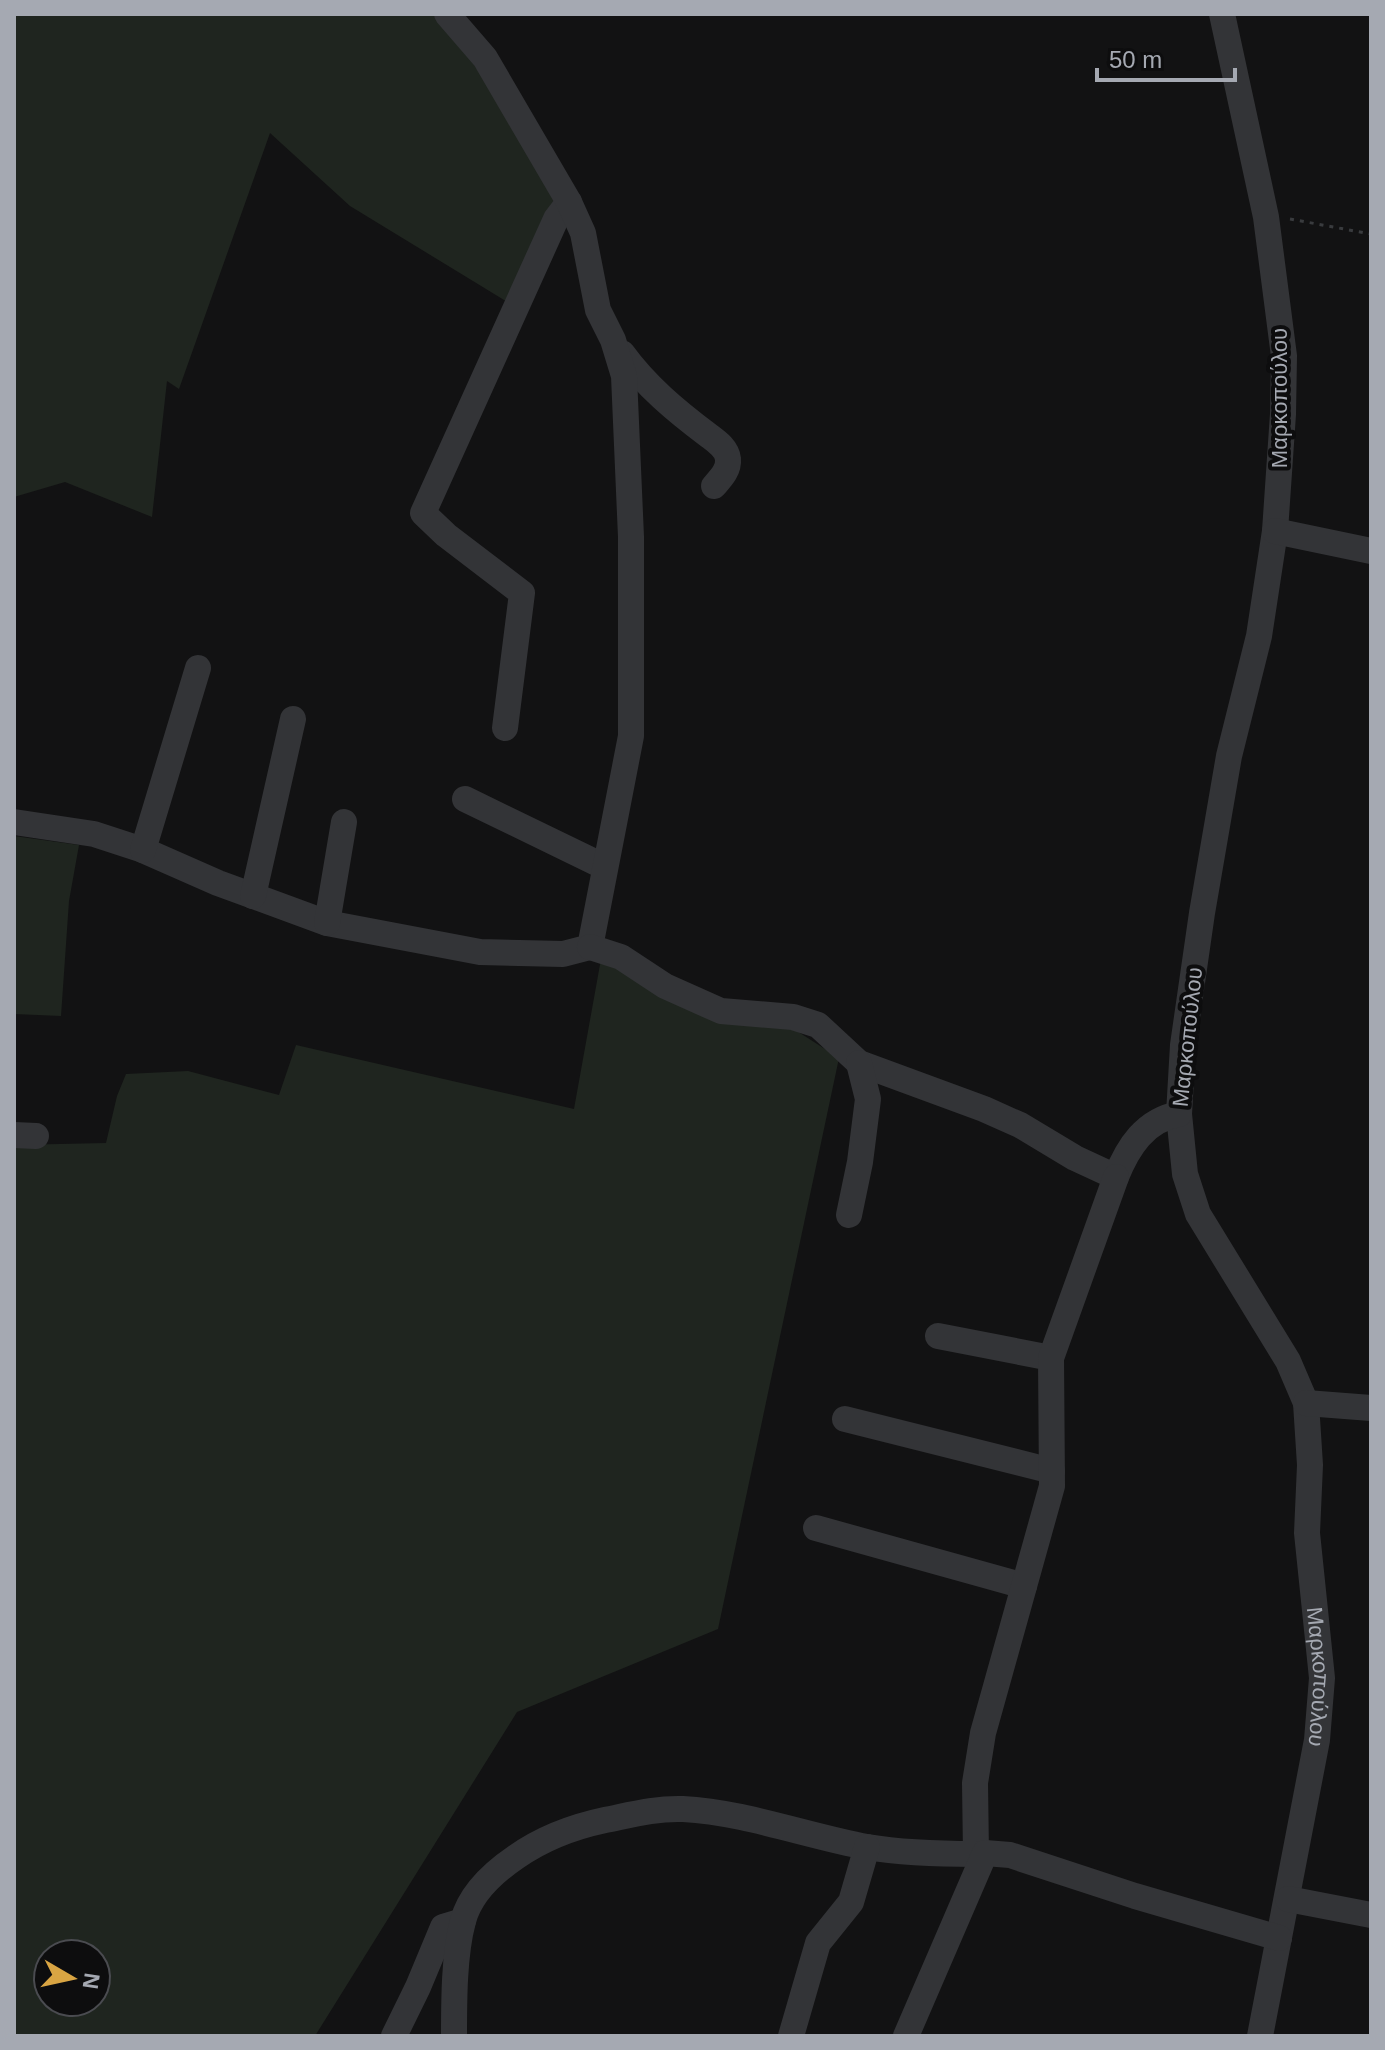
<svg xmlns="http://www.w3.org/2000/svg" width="1385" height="2050" viewBox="0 0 1385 2050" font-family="Arial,sans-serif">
	<rect width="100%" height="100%" fill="#121213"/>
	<path fill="#1f251f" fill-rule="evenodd" d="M14 14H435L448 24 559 196 509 303 350 206 270 133 179 389 167 381 152 517 65 482 14 497Z
		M14 836 79 845 69 901 61 1016 14 1014Z
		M601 959 789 1026 839 1058 718 1629 517 1712 315 2036H14V1145L106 1143 117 1096 126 1074 188 1071 279 1095 296 1045 574 1109ZM48 1954H96V2002H48Z"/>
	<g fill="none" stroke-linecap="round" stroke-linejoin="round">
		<path stroke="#393b3e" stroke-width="3" stroke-dasharray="4 6" stroke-linecap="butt" d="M1290 219 1371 234"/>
		<g stroke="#333437" stroke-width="26">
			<path id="s1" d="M1222 14 1266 217 1284 356 1283 414 1275 531 1259 636 1229 756 1202 913 1183 1045 1179 1114 1185 1174 1198 1214 1288 1361 1306 1403 1310 1465 1307 1533 1322 1678 1317 1740 1260 2036"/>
			<path d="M622 353C646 386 676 411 708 435 716 441 727 448 728 459 729 470 721 478 714 486"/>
			<path d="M1275 531 1371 551"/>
			<path d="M505 728 522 593 446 535 423 513 556 219 569 202"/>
			<path d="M465 799 605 867"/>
			<path d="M14 822 94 834 143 850 218 883 327 923 480 952 563 954 590 947 631 736V537L624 376 613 340 598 310 583 233 569 202 485 58 447 14"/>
			<path d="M143 850 198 668"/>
			<path d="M253 896 293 719"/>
			<path d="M327 923 344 822"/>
			<path d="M590 947 621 957 665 986 721 1011 793 1017 818 1025 859 1063 984 1109 1020 1125 1075 1158 1116 1177C1128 1147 1145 1120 1179 1114"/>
			<path d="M14 1135 36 1136"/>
			<path d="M849 1215 860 1162 868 1099 859 1063"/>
			<path d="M938 1336 1051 1358"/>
			<path d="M1306 1403 1371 1408"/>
			<path d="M845 1419 1052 1471"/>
			<path d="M816 1528 1024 1586"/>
			<path d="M985 1853 976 1854 975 1783 983 1733 1052 1486 1051 1358 1116 1177"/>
			<path d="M1288 1899 1371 1915"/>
			<path d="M394 2036 418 1987 443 1927 463 1921"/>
			<path d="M454 2036C454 2001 454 1954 463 1921 470 1894 494 1872 516 1857 543 1838 572 1827 605 1820 630 1815 656 1808 683 1809 743 1812 808 1836 867 1847 903 1853 940 1854 976 1854"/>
			<path d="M791 2036 818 1943 851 1902 867 1847"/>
			<path d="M906 2036 985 1853 1010 1855 1135 1896 1279 1938"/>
		</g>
	</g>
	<g text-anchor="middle" stroke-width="8" stroke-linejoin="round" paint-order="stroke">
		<g font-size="22" fill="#a5a9b2" stroke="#0d0d0e">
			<text transform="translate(1279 398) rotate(-90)" y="8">Μαρκοπούλου</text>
			<text transform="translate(1187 1037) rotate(-84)" y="8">Μαρκοπούλου</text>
			<text dy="8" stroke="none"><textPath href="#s1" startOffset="1710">Μαρκοπούλου</textPath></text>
		</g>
	</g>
	<rect width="1385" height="2050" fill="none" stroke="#a5a9b2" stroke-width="32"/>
	<g transform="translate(72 1978) rotate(99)"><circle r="38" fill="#0d0d0e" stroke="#4a4b50" stroke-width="2"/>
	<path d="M0-6L14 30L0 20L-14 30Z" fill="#d9a543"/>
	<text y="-12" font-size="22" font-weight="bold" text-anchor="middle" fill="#a5a9b2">N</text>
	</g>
	<path d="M1097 68v12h138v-12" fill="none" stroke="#a5a9b2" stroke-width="4"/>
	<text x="1109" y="68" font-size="24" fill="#a5a9b2" stroke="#0d0d0e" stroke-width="6" paint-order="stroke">50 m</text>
</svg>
